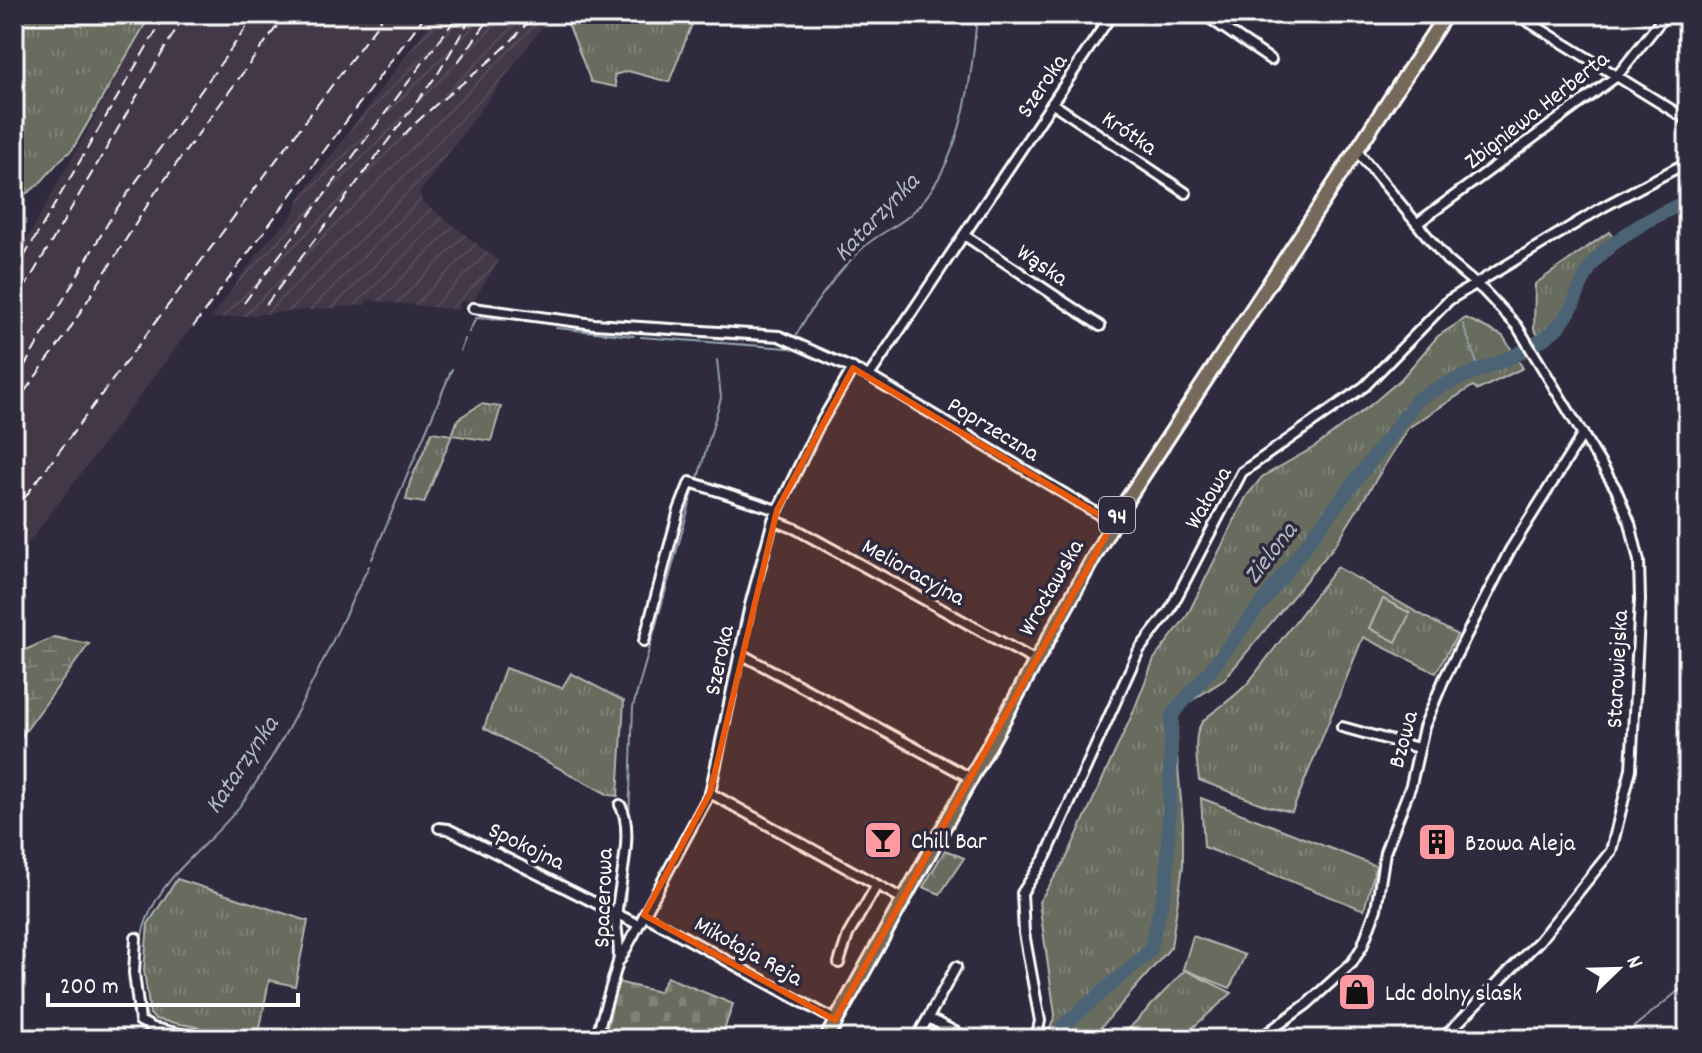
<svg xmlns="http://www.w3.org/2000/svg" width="1702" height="1053" viewBox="0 0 1702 1053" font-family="Dekko,sans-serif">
	<defs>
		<pattern id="industrial-furrows" width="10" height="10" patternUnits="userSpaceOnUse" patternTransform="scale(2)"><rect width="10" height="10" fill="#423747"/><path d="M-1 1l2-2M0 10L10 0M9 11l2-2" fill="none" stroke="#554b59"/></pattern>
		<pattern id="grass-tufts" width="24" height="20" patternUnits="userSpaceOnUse" patternTransform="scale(2)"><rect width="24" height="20" fill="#676c5f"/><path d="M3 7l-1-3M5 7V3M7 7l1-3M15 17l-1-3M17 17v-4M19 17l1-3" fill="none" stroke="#7e8277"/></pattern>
		<pattern id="forest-crowns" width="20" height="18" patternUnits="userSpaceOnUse" patternTransform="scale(2)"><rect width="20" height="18" fill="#676c5f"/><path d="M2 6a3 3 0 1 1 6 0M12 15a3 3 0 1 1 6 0" fill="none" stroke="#7e8277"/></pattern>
		<pattern id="wetland-marsh" width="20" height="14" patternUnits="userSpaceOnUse" patternTransform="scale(2)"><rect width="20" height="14" fill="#676c5f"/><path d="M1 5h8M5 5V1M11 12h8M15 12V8" fill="none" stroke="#7e8277"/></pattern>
		<pattern id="cemetery-stones" width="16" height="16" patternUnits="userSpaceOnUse" patternTransform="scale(2)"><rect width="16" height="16" fill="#676c5f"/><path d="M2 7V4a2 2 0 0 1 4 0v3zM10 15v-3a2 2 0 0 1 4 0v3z" fill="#7e8277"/></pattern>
	</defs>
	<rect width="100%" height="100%" fill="#2f2a3d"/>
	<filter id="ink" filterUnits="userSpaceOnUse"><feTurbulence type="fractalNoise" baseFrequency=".0125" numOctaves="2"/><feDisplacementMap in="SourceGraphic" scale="16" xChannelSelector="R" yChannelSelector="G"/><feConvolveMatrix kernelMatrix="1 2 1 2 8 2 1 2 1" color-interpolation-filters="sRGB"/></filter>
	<g filter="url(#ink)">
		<path fill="#423747" d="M152 14H429L14 562V262Z"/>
		<path fill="url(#industrial-furrows)" d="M437 14H552L419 193 423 202 499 261 473 301H460L459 310 367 300 366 305 210 319 267 241 290 219 301 196Z"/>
		<path fill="url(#grass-tufts)" stroke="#b3b6af" stroke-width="2" d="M14 14H151L72 150C48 167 44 189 14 199Z
			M574 14H696L669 82 628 71 614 75 616 87 591 82 568 23Z
			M1609 232 1614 239C1604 247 1594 254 1587 265 1571 292 1570 323 1538 335L1534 329 1535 284Z
			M1466 318 1503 336 1523 368 1478 390 1473 386 1408 428 1336 544 1224 680 1185 705 1177 719 1175 733 1183 823V866L1171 947 1091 1039H1046L1055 1015 1039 902 1066 859 1132 715 1154 659 1187 616 1246 497 1262 477 1316 446 1373 403 1401 379 1438 336Z
			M481 404 501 407 491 441 452 435 424 503 406 500 410 482 432 432 452 435 458 419Z
			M1337 567 1457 635 1436 673 1363 637 1292 812 1267 806 1199 780C1189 707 1204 728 1248 683Z
			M505 668 562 688 571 673 624 701 618 796 609 795 484 728Z
			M1201 798 1376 866 1364 910 1204 847Z
			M177 879 308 921 295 986 269 980 258 1039 155 1019 150 1014 144 970 148 924Z
			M1185 970 1232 993 1180 1039H1119Z"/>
		<path fill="url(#forest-crowns)" stroke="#b3b6af" stroke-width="2" d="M945 850 964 858 940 894 923 887Z"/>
		<path fill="url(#wetland-marsh)" stroke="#b3b6af" stroke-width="2" d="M54 637 89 644 14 747V655Z"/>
		<path fill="url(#cemetery-stones)" stroke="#b3b6af" stroke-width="2" d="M667 977 733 1004 721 1039H634L607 1029 617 982 659 992Z"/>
		<path fill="#676c5f" stroke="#b3b6af" stroke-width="2" d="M1383 599 1410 613 1396 642 1369 628Z
			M1193 936 1245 955 1230 988 1183 969Z"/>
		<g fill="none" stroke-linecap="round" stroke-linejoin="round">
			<path stroke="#93a2ac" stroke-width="2" d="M1463 324 1480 372
				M556 328 634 336
				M469 332 476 318 506 320
				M641 337 788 348
				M795 338C807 312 843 265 865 246 879 233 897 227 911 214 962 166 972 80 977 14
				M460 351 465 339
				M698 478 721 398 717 360
				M372 559 452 369
				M629 820 633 707 694 489
				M625 906 627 871
				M148 1020C139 988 134 951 147 919 166 870 213 843 243 802 294 729 329 646 369 566
				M150 1034 152 1039
				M1619 1039 1688 983"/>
			<path stroke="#4b6475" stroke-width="14" d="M1055 1039 1062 1027 1150 951 1167 880 1172 715 1209 672 1418 399C1461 372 1510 365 1550 334 1579 311 1575 286 1595 261 1616 236 1658 214 1688 201"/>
			<defs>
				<path id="street" d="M1203 14 1271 60
					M1516 14 1688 120
					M1052 103 1186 193
					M1356 150 1447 260 1484 291 1517 326 1616 489 1630 523 1639 561 1640 600 1631 769 1611 851 1539 941 1442 1039
					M1419 222 1617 76 1666 14
					M964 235 1100 326
					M473 308 594 324 779 336 869 376 1113 523
					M869 376 1112 14
					M773 520 796 529 1034 660
					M644 641 679 510 690 482 777 510
					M739 653 969 777
					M1342 727 1418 748
					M710 793 901 898
					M439 828 448 829 639 925
					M644 915 835 1020
					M136 938 134 973 140 1021 153 1028 206 1039
					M620 960 710 793 750 605 773 520 817 429 853 368
					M839 963 848 935 877 885
					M956 967 928 1018 969 1039
					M596 1039C603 1013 611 988 618 962 621 951 616 932 616 920 617 891 636 829 620 805
					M916 1039 928 1018
					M1036 1039 1040 1021 1024 933 1022 893 1046 856 1139 650 1170 610 1242 472 1365 386 1449 300 1603 207 1688 162
					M1259 1039 1307 1004 1352 963 1362 947 1376 909 1385 852 1411 785 1424 727 1444 679 1510 550 1583 434"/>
				<path id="primary" d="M826 1039 1119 512 1446 14"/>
			</defs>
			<use href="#street" stroke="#fff" stroke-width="14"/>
			<use href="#primary" stroke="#fff" stroke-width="18"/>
			<use href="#street" stroke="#2f2a3d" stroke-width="8"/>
			<use href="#primary" stroke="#76695c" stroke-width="12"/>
			<path stroke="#fff" stroke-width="2" stroke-dasharray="12 6" stroke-linecap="butt" d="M458 62 493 14
				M403 136C444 91 498 64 534 14
				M14 274 166 14
				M244 303 459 14
				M266 305 439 72 473 14
				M14 306 185 14
				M193 327 426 14
				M14 384 115 211 256 14
				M14 406 66 335 155 193 286 14
				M14 512 385 14"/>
		</g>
	</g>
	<path fill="#e8590c" fill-opacity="0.2" stroke="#e8590c" stroke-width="6" stroke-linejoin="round" d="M853 368 1113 523 835 1020 644 915 710 793 777 510Z"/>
	<defs>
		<symbol id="bar-square" viewBox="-11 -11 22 22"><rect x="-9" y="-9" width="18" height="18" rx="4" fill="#ff9aa2" stroke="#2f2a3d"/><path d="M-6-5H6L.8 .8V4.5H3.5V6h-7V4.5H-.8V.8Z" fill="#111"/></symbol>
		<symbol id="building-square" viewBox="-11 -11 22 22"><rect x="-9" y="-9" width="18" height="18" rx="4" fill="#ff9aa2" stroke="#2f2a3d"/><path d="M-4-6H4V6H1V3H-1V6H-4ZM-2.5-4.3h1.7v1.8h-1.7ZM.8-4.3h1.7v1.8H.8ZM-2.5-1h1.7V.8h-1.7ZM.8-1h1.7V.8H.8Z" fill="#111"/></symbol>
		<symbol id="shop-square" viewBox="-11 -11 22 22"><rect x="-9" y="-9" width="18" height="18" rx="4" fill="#ff9aa2" stroke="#2f2a3d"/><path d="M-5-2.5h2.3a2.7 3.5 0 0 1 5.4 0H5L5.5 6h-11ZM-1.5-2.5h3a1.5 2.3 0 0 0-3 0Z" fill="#111"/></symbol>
	</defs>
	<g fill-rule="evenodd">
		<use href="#bar-square" x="861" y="818" width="44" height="44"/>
		<use href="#building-square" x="1415" y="820" width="44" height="44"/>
		<use href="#shop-square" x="1335" y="970" width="44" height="44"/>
	</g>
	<g text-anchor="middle" stroke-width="7" stroke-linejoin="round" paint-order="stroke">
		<rect fill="#2f2a3d" stroke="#c1bfc5" stroke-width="2" x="1099" y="497" width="36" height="36" rx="6"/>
		<g font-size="22" font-weight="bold" fill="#fff">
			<text x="1117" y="523">94</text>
		</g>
		<g font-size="24" fill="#fff" stroke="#2f2a3d">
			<text transform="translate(1041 85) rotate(-56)" y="8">Szeroka</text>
			<text transform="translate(1536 109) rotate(-38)" y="8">Zbigniewa Herberta</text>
			<text transform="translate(1130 132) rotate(34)" y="8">Krótka</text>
			<text transform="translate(1043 264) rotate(34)" y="8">Wąska</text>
			<text transform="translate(994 428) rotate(31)" y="8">Poprzeczna</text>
			<text transform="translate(1207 497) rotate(-59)" y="8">Wałowa</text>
			<text transform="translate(914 571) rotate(29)" y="8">Melioracyjna</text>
			<text transform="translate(1050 587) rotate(-60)" y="8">Wrocławska</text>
			<text transform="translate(718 660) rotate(-78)" y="8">Szeroka</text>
			<text transform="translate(1616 669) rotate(-87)" y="8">Starowiejska</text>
			<text transform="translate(1402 739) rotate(-75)" y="8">Bzowa</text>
			<text transform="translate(527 845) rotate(26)" y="8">Spokojna</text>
			<text transform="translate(602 898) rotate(-88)" y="8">Spacerowa</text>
			<text transform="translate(749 950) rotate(29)" y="8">Mikołaja Reja</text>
		</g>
		<g font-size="24" fill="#fff" stroke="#2f2a3d" text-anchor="start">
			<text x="911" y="848">Chill Bar</text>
			<text x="1465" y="850">Bzowa Aleja</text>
			<text x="1385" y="1000">Ldc dolny slask</text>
		</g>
		<g font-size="26" font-style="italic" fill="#aeb9c1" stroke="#2f2a3d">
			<text transform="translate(875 216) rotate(-46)" y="9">Katarzynka</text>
			<text transform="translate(1269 552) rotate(-52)" y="9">Zielona</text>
			<text transform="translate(240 764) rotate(-56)" y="9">Katarzynka</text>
		</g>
	</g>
	<rect width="1702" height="1053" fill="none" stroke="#2f2a3d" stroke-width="48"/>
	<rect x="24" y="24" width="1654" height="1005" fill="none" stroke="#fff" stroke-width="3" filter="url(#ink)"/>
	<g transform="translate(1618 969) rotate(67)" stroke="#2f2a3d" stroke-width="6" paint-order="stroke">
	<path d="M0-6L14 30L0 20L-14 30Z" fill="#ffffff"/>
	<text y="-12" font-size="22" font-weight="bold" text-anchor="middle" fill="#ffffff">N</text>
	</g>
	<path d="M48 993v12h250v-12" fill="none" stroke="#ffffff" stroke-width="4"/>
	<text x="60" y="993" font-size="24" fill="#ffffff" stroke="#2f2a3d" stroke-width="6" paint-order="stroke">200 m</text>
</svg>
